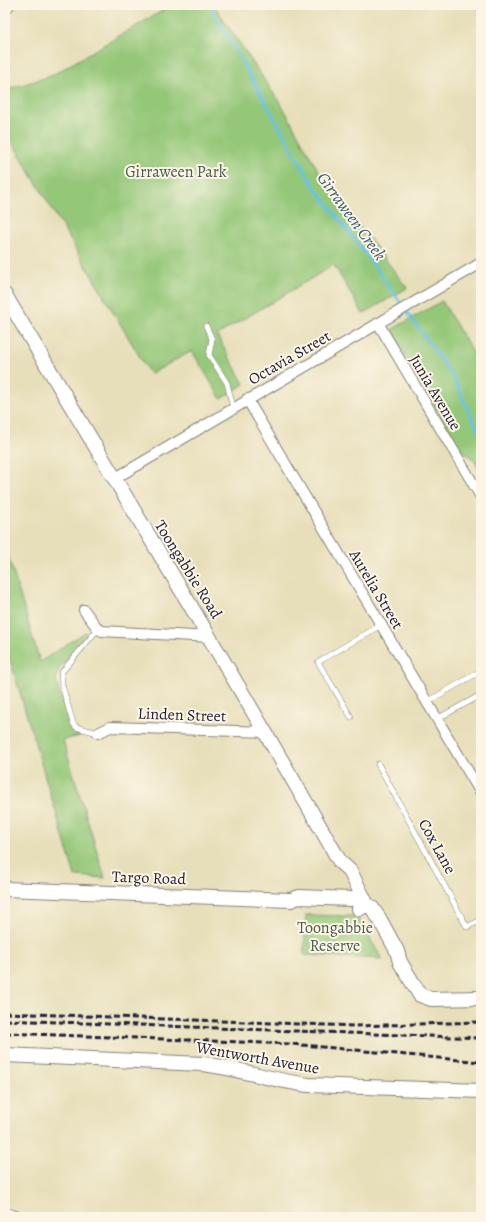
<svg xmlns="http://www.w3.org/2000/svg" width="486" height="1222" viewBox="0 0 486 1222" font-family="Alegreya,serif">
	<rect width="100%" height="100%" fill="#fcf5e5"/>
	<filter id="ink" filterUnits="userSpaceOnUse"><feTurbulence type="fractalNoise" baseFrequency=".025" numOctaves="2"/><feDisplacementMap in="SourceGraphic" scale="8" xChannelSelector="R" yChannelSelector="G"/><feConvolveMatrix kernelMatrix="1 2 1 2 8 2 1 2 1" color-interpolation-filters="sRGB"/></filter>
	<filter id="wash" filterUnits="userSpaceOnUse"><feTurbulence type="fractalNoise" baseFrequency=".012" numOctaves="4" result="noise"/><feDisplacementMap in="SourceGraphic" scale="16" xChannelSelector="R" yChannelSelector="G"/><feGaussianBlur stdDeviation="0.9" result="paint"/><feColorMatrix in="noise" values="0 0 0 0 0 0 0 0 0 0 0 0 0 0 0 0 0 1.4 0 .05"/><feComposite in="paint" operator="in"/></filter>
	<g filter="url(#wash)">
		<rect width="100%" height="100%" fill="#e7dfba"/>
		<path fill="#94c778" stroke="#5b745a" d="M172 5H214L284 109 329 190 370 239 407 288 363 314 334 265 217 335 244 384 221 399 192 351 150 374 6 132 5 133V90L51 76Z
			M442 301 481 366V472L473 459 459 448 391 330Z
			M5 545 40 662 85 632 88 635 59 669 57 675 56 680 69 724 73 730 81 733 80 736 63 740 105 878 75 876 5 643Z
			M306 915 352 916 359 920 382 959 304 955Z"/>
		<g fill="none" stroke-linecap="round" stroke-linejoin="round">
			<path stroke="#67c2e5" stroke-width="3" d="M209 5 313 185 376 268 453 377 481 437"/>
		</g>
	</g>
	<g filter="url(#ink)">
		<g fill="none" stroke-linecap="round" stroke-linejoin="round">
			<defs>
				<path id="lane" d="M5 119V120
					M206 326 212 339 209 355 227 383 233 408
					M427 702 479 672 481 674
					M351 717 318 662 381 625
					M437 719 481 695
					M98 733 76 727 73 723 62 685 61 673 98 629
					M378 764 467 927 481 920"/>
				<path id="street" d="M480 5 481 6
					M378 323 481 497
					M247 399 481 793
					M114 479 481 263
					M84 610 98 629 102 631 211 637
					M98 733 110 727 267 732
					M5 1213 19 1217"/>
				<path id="secondary" d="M5 6 7 5
					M5 295C117 484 232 671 340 862L350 871 365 901 364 906 359 909
					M5 889 291 900 299 897 351 899
					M365 903 372 908 379 918 397 951 400 962 420 995 431 999 481 998
					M5 1055 202 1064C239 1068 273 1081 309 1085L481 1091"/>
			</defs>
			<use href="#lane" stroke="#84807a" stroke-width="6"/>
			<use href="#street" stroke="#84807a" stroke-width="12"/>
			<use href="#secondary" stroke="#84807a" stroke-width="16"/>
			<use href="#lane" stroke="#fff" stroke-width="5"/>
			<use href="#street" stroke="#fff" stroke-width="10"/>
			<use href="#secondary" stroke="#fff" stroke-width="14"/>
			<path stroke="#22223b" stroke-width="3" stroke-dasharray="6 3" stroke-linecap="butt" d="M5 1013 355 1026 481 1022
				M5 1020 481 1038
				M5 1033 292 1044 481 1062"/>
		</g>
	</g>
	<g text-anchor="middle" stroke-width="4" stroke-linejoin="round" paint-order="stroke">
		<g font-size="16" fill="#4a5c50" stroke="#fcf5e5">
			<text x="176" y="177">Girraween Park</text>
			<text x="335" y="933">Toongabbie<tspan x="335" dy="18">Reserve</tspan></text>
		</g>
		<g font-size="16" fill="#22223b" stroke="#fcf5e5">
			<text transform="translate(289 357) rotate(-30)" y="6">Octavia Street</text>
			<text transform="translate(436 392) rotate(59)" y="6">Junia Avenue</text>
			<text transform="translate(189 569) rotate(58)" y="6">Toongabbie Road</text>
			<text transform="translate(377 589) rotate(59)" y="6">Aurelia Street</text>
			<text transform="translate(182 714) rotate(2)" y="6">Linden Street</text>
			<text transform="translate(438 846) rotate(61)" y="6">Cox Lane</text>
			<text transform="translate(149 877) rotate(2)" y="6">Targo Road</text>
			<text transform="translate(258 1057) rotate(10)" y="6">Wentworth Avenue</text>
		</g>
		<g font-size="17" font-style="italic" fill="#3a5a76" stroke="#fcf5e5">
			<text transform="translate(352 216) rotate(54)" y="6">Girraween Creek</text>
		</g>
	</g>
	<rect width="486" height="1222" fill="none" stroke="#fcf5e5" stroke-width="20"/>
</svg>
